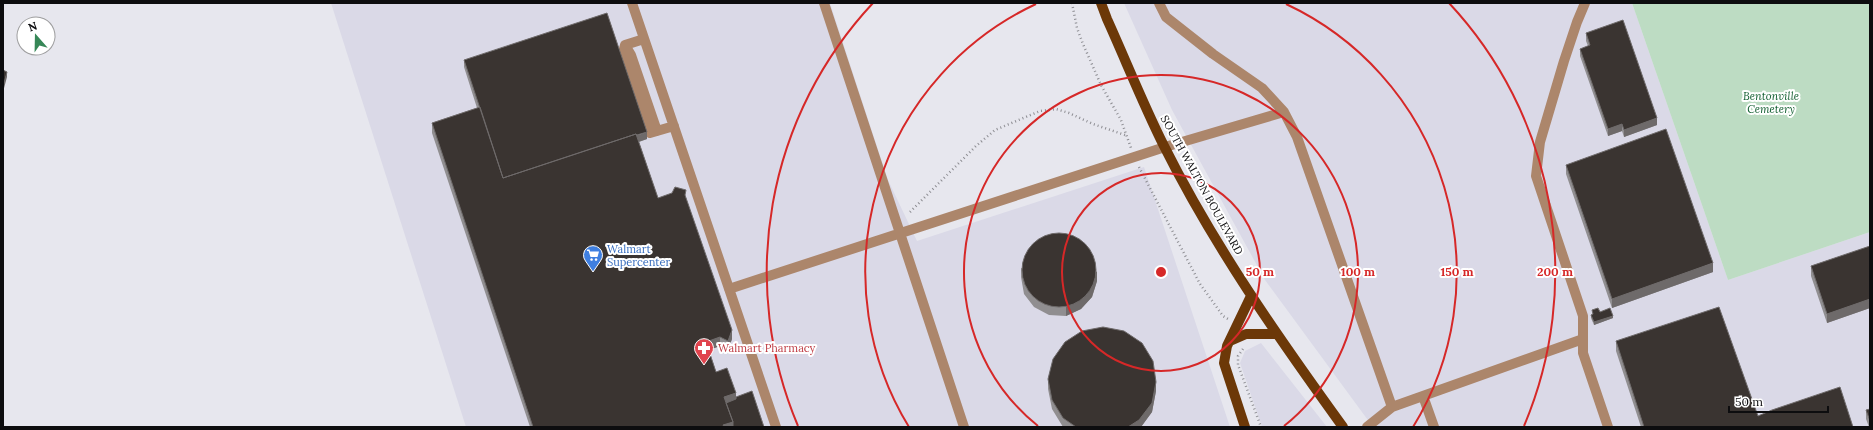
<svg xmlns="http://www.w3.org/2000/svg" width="1873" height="430" viewBox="0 0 1873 430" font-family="Lora,serif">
	<rect width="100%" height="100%" fill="#e7e7ee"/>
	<path fill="#dad9e7" d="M331 3H830L888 180 917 241 1144 167 1230 427H466Z
		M1124 3H1632L1728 280 1870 232V427H1373L1265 280 1172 110Z
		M1261 343 1327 427H1262L1240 363 1245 351Z"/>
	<path fill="#bddcc3" d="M1632 3H1870V232L1728 280Z"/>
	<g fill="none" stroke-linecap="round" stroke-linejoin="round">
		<path stroke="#8e8e93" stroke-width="2.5" stroke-dasharray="1 3" stroke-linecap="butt" d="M1072 3 1077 28 1083 44 1101 85 1121 120 1131 148
			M1139 167 1200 284 1223 316 1228 319
			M910 212 976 146 995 130 1040 111 1056 109 1069 113 1093 124 1125 135
			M1243 349 1238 356V365L1261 427"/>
		<path stroke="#ac866b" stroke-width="10" d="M632 3 776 427
			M824 3 964 427
			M1159 3 1166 17 1213 54 1262 88 1284 112 1297 137 1392 407
			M1585 3 1577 22 1564 61 1540 142 1536 176 1583 316V353L1608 427
			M644 39 625 45 623 53 650 133 674 126
			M625 45 631 55 657 131
			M729 289 1165 147 1284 112
			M1423 396 1434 427
			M1367 427 1392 407 1583 339"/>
		<path stroke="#6c3808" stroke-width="10" d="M1101 3 1107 19C1126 61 1143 104 1164 146 1214 246 1278 337 1343 427
			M1230 341 1246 334H1276
			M1245 427 1224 363 1227 346 1251 296"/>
	</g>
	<path fill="#908e90" d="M1586 33 1657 125 1624 137 1622 131 1608 136 1580 56V49L1588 46 1586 41Z
		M464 60 647 139 639 142 658 198H686L732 339 728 350 720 346 709 350 716 372 736 397 764 427H530L432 133V123L477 108 464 67Z
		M1566 165 1713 272 1612 308 1566 174Z
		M1870 246V308L1827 323 1811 276V266Z
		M1021 268 1097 281 1092 297 1081 309 1066 316 1049 315 1034 307 1024 294 1021 277Z
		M1592 310 1600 312 1613 318 1594 325 1591 318V315L1593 314Z
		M1616 341 1758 416 1853 427H1641L1616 351Z
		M1048 379 1156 391 1152 412 1141 427H1063L1052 409 1048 389Z
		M1870 409V427H1869L1866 419V410Z"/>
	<path fill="#6e6a6a" d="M7 72V77L3 92V87Z
		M1657 118V125L1624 137V130Z
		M1622 124V131L1608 136V129Z
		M647 132V139L503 187V180Z
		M1713 263V272L1612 308V299Z
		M1097 271V281L1092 297 1081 309 1066 316V307Z
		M1870 299V308L1827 323V314Z
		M1613 316V318L1594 325V322Z
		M732 330V339L728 350V341Z
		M720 337V346L706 351V342Z
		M1156 382V391L1152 412 1141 427H1128Z
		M736 393V402L724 403V397Z
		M733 422V427H723V425Z"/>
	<path fill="#3a3431" stroke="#6e6a6a" d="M607 13 647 132 637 135 636 134 503 178 464 60Z
		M1623 20 1657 118 1624 130 1622 124 1608 129 1580 49 1590 45 1586 33Z
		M3 70 7 72 3 87Z
		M480 107 503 178 636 134 658 198 672 193 675 187 686 190 685 195 732 330 728 341 720 337 706 342 716 372 727 368 736 393 724 397 733 422 723 425 724 427H533L432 123Z
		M1666 129 1713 263 1612 299 1566 165Z
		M1022 270a37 37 0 1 1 74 0a37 37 0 1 1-74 0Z
		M1870 246V299L1827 314 1811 266Z
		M1719 307 1758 416 1772 410 1840 387 1853 427H1644L1616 341Z
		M1598 308 1600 312 1610 308 1613 316 1594 322 1591 315 1593 314 1592 310Z
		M1103 327 1124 331 1142 343 1153 361 1156 382 1152 403 1139 420 1128 427H1076L1063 418 1052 400 1048 379 1053 359 1065 342 1082 331Z
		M752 391 764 427H733V422L726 403 736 399V397Z
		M1870 409V421L1866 410Z"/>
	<g fill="none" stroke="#d62828" stroke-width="2">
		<circle cx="1161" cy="272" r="99"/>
		<path d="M1038 426A197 197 0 1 1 1284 426"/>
		<path d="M909 427A296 296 0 0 1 1036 4M1286 4A296 296 0 0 1 1413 427"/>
		<path d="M798 426A394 394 0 0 1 873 3M1449 3A394 394 0 0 1 1524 426"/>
	</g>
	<defs>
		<symbol id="supermarket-pin" viewBox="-11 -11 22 30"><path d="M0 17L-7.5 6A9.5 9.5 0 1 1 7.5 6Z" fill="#3f7fe0" stroke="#fff"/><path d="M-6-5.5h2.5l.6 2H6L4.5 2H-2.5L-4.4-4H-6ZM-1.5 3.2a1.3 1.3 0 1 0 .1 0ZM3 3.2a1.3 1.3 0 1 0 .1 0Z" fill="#fff"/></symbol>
		<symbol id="pharmacy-pin" viewBox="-11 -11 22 30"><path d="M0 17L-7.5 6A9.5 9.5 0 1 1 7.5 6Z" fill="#e0444e" stroke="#fff"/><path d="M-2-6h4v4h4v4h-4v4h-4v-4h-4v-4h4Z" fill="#fff"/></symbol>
	</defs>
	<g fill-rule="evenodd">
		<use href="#supermarket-pin" x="582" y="244" width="22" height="30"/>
		<use href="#pharmacy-pin" x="693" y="337" width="22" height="30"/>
	</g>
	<g text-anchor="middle" stroke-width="4" stroke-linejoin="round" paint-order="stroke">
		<g font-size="11" font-style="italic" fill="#0f5d2e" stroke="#fff">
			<text x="1771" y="100">Bentonville<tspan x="1771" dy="13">Cemetery</tspan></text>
		</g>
		<g font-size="11" fill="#0d0d0f" stroke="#fff">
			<text transform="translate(1202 185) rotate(61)" y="4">SOUTH WALTON BOULEVARD</text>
		</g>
		<g font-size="11" fill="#366cbe" stroke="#fff" text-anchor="start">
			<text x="607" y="253">Walmart<tspan x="607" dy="13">Supercenter</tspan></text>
		</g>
		<g font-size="11" fill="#be3a42" stroke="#fff" text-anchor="start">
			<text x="718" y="352">Walmart Pharmacy</text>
		</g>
	</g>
	<circle cx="1161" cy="272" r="6" fill="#d62828" stroke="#fff" stroke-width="2"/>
	<g font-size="12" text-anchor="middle" font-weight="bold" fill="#d62828" stroke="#fff" stroke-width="4" stroke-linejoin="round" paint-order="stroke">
		<text x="1260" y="276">50 m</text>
		<text x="1358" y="276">100 m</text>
		<text x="1457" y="276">150 m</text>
		<text x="1555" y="276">200 m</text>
	</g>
	<rect width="1873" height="430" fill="none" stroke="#0d0d0f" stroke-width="8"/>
	<g transform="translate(36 36) rotate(340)"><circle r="19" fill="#ffffff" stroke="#9e9e9f"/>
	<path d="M0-3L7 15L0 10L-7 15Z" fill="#368757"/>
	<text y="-6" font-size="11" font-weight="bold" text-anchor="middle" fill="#0d0d0f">N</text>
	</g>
	<path d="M1729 406v6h99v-6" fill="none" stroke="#0d0d0f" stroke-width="2"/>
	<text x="1735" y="406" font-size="12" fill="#0d0d0f" stroke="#ffffff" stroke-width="3" paint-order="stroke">50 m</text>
</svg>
